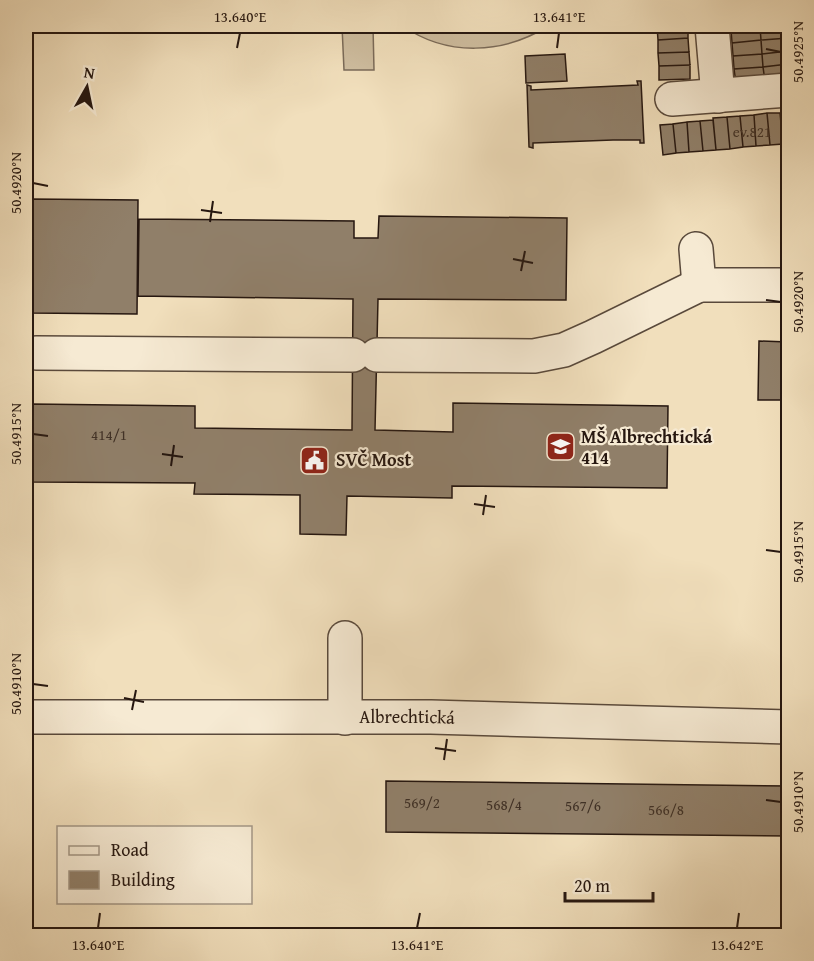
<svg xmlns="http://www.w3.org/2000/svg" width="814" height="961" viewBox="0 0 814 961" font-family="'Gentium Book Plus',serif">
	<rect width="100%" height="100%" fill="#f1dfbc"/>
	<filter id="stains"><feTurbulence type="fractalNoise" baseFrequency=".00333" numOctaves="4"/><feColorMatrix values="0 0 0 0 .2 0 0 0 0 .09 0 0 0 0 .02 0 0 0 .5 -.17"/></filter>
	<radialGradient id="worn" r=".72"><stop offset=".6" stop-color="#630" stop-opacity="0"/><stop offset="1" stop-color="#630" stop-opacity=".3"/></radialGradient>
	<path fill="#cebd9f" stroke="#7a6a58" stroke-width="1.5" d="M342 26H373L374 70H344Z
		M403 26H548C504 54 447 57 403 26Z"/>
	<path fill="#907f69" stroke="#261710" stroke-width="1.5" d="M657 26H688V38L658 40Z
		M730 26H760V27L731 30Z
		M788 26V38L761 40 760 27Z
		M760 27 761 40 732 43 731 30Z
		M688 38 689 52 658 53V40Z
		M788 38V51L762 54 761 40Z
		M761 40 762 54 733 56 732 43Z
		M788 51V64L763 67 762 54Z
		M689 52 690 65 659 66 658 53Z
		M565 54 567 81 526 83 525 56Z
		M762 54 763 67 734 69 733 56Z
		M788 64V78L765 81 763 67Z
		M690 65V79L659 80V66Z
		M763 67 765 81 736 83 734 69Z
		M637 81H641L644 143H640V140H613L533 143V148L529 147 527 85 531 86V90L638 85Z
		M788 112V143L783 144 780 113Z
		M767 113 770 145 756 146 754 115Z
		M767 113H780L783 144 770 145Z
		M754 115 756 146 743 147 740 116Z
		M740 116 743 147 730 149 727 117Z
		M727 117 730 149 716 150 713 118Z
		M713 120 716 150 703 151 700 121Z
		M700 121 703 151 689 152 687 122Z
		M687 122 689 152 676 153 673 124Z
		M673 124 676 153 663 155 660 125Z
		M31 199 138 200 137 314 30 313Z
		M379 216 567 218 566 300 378 299 375 430 453 432V403L668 406 667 488 452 486V498L347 496 346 535 300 534V495L194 494 195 483 33 482V404L195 406V428L352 430 353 299 138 296 139 219 354 221V238H378Z
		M759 341 788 342V400H758Z
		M386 781 788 786V836L386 832Z
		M180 932H245V936H176Z"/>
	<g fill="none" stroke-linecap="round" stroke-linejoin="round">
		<defs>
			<g id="minor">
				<path d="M712 26 718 96"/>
				<path d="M672 99 788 90"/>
				<path d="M696 249 699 285H788"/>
				<path d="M36 353 353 355"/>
				<path d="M377 355 534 356 564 350 593 337 699 285"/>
				<path d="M345 638V718"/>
				<path id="s1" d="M26 717H431L788 727"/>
			</g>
		</defs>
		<use href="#minor" stroke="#59493b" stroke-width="36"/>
		<use href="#minor" stroke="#f6ead3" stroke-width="33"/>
	</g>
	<path fill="none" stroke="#261710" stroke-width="2" d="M237 48 240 33M557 48 559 33M766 49 781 52M33 183 48 186M201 210 222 213M210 222 213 201M513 259 533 263M521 271 525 251M766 300 781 302M33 434 48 436M162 454 183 457M171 466 174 445M474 504 495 507M483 515 486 495M766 550 781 552M33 684 48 686M124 698 144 702M132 710 136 690M435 748 456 751M444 760 447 739M766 800 781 802M98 928 100 913M417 928 420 913M737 928 739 913"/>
	<defs>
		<symbol id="school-square" viewBox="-11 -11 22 22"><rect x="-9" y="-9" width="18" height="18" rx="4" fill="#8f2418" stroke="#f6ead3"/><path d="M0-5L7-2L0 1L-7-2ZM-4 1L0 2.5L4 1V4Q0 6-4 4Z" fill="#fff"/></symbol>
		<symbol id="civic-square" viewBox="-11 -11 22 22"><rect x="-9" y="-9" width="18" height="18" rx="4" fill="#8f2418" stroke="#f6ead3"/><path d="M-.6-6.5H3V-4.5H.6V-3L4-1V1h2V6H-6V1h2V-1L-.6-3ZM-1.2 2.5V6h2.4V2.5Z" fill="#fff"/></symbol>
	</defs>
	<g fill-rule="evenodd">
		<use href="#school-square" x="544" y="430" width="33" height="33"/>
		<use href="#civic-square" x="298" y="444" width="33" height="33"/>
	</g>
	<g text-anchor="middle" stroke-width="4.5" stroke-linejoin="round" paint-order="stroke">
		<g font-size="15" fill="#403126">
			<text x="752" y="137">ev.821</text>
			<text x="109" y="440">414/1</text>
			<text x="422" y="808">569/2</text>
			<text x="504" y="810">568/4</text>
			<text x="583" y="811">567/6</text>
			<text x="666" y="815">566/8</text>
		</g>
		<g font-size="18" font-weight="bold" fill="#261710" stroke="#f6ead3" text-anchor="start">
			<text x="581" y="443">MŠ Albrechtická<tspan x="581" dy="21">414</tspan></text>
			<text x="336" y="466">SVČ Most</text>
		</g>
		<g font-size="18" fill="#261710" stroke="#f6ead3">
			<text dy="6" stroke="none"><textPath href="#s1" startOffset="381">Albrechtická</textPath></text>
		</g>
	</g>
	<rect width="814" height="961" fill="none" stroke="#f1dfbc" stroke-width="66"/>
	<rect x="57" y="826" width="195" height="78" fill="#f6ead3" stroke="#a39685" stroke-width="1.5"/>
	<rect x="69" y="846" width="30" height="9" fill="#f6ead3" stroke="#a39685" stroke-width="1.5"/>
	<text x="111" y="856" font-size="18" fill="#261710">Road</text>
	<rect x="69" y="871" width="30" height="18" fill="#907f69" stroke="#a39685" stroke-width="1.5"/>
	<text x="111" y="886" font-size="18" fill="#261710">Building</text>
	<g transform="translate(87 87) rotate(9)" stroke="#f6ead3" stroke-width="4.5" paint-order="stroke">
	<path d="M0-4.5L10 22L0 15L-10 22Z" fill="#261710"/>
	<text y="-9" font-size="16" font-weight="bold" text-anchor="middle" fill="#261710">N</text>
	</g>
	<path d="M565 892v9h88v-9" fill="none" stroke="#261710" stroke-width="3"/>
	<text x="574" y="892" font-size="18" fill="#261710" stroke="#f6ead3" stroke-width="4.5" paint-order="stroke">20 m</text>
	<rect x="33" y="33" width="748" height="895" fill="none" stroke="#261710" stroke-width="2"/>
	<g font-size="15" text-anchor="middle" fill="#261710">
		<text x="240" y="22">13.640°E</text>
		<text x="559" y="22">13.641°E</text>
		<text transform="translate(798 52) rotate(-90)" y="5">50.4925°N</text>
		<text transform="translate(16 183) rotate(-90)" y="5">50.4920°N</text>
		<text transform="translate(798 302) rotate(-90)" y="5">50.4920°N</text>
		<text transform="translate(16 434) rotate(-90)" y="5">50.4915°N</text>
		<text transform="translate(798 552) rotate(-90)" y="5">50.4915°N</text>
		<text transform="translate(16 684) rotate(-90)" y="5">50.4910°N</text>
		<text transform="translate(798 802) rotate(-90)" y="5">50.4910°N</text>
		<text x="98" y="950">13.640°E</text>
		<text x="417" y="950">13.641°E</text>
		<text x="737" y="950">13.642°E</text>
	</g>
	<rect width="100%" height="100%" filter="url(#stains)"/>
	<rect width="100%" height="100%" fill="url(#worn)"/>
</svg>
